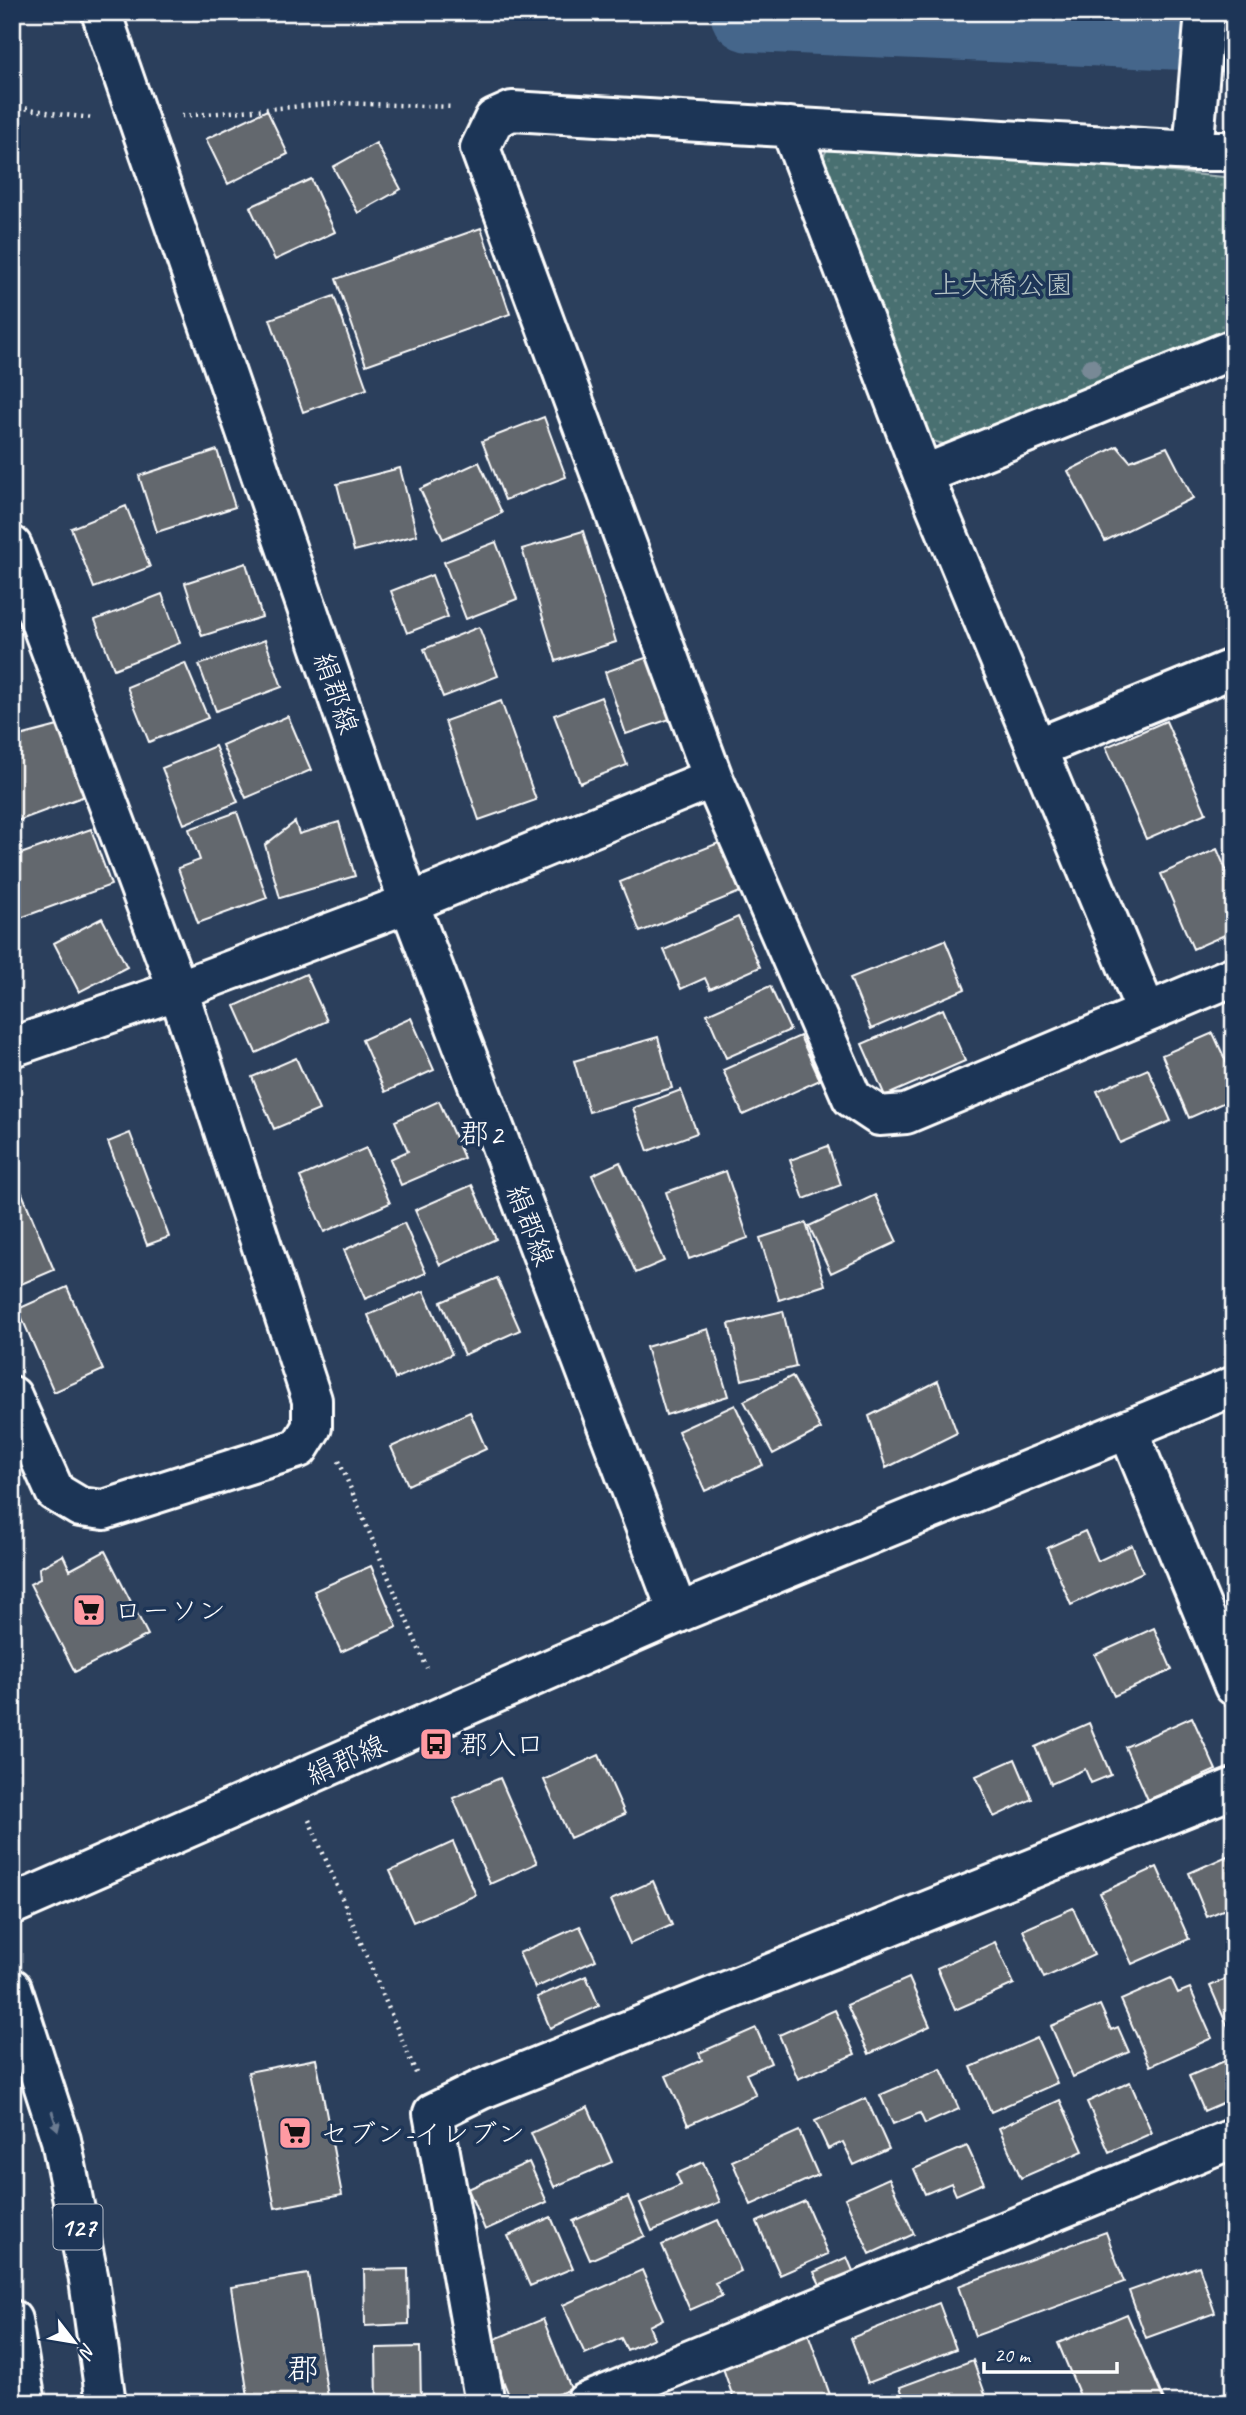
<svg xmlns="http://www.w3.org/2000/svg" width="1246" height="2415" viewBox="0 0 1246 2415" font-family="Caveat,'Klee One',sans-serif">
	<defs>
		<pattern id="green-dots" width="8" height="8" patternUnits="userSpaceOnUse" patternTransform="scale(1.75)"><rect width="8" height="8" fill="#4a6f71"/><path d="M2 2h.1M6 6h.1" fill="none" stroke="#658586" stroke-width="1.8" stroke-linecap="round"/></pattern>
	</defs>
	<rect width="100%" height="100%" fill="#2b3f5c"/>
	<filter id="ink" filterUnits="userSpaceOnUse"><feTurbulence type="fractalNoise" baseFrequency=".0143" numOctaves="2"/><feDisplacementMap in="SourceGraphic" scale="14" xChannelSelector="R" yChannelSelector="G"/><feConvolveMatrix kernelMatrix="1 2 1 2 8 2 1 2 1" color-interpolation-filters="sRGB"/></filter>
	<g filter="url(#ink)">
		<path fill="url(#green-dots)" stroke="#a4b7b8" stroke-width="2" d="M830 143 1020 158 1234 178V326L946 445 927 439 818 168Z"/>
		<g fill="none" stroke-linecap="round" stroke-linejoin="round">
			<path stroke="#45668b" stroke-width="80" d="M750 12 1234 32"/>
		</g>
		<path fill="#64686e" stroke="#fff" stroke-width="2" d="M267 110 288 154 228 184 206 139Z
			M376 143 401 189 358 213 333 167Z
			M311 179 335 232 275 260 250 207Z
			M481 228 510 314 366 365 336 279Z
			M334 296 367 389 303 412 270 319Z
			M544 417 566 477 505 500 482 441Z
			M1117 446 1130 461 1167 447 1193 498 1105 541 1068 471Z
			M217 450 235 507 157 532 139 476Z
			M479 462 502 513 443 539 420 489Z
			M400 468 417 535 354 551 337 484Z
			M126 506 150 567 94 588 71 528Z
			M583 531 616 642 556 661 522 549Z
			M496 542 517 599 466 619 444 562Z
			M246 563 262 617 202 636 185 583Z
			M432 575 448 617 407 633 391 591Z
			M162 594 180 643 114 669 95 620Z
			M479 627 498 676 443 697 424 649Z
			M265 640 282 687 216 711 199 665Z
			M651 656 673 718 626 734 605 672Z
			M185 663 208 718 149 742 127 687Z
			M601 697 627 765 580 783 554 715Z
			M501 701 536 800 479 820 445 721Z
			M288 716 311 770 246 798 222 745Z
			M1166 721 1206 813 1146 839 1106 747Z
			M58 726 85 796 12 823V738Z
			M215 746 238 802 184 824 162 768Z
			M237 812 267 898 198 923 178 868 200 860 189 829Z
			M295 822 299 834 339 822 355 876 280 898 265 845Z
			M91 829 111 885 12 921V857Z
			M721 842 740 892 640 932 620 882Z
			M1217 849 1234 888V931L1193 949 1161 874Z
			M738 917 760 967 710 989 705 978 681 989 664 950Z
			M102 918 127 967 79 992 54 943Z
			M945 940 965 989 871 1029 850 978Z
			M306 974 327 1021 256 1053 235 1006Z
			M770 986 790 1030 726 1058 707 1014Z
			M943 1009 965 1061 885 1096 862 1044Z
			M411 1018 434 1070 385 1092 362 1040Z
			M1213 1033 1230 1070 1234 1069V1098L1189 1118 1162 1055Z
			M800 1036 820 1080 743 1115 723 1070Z
			M658 1037 672 1088 589 1112 574 1061Z
			M296 1058 319 1110 274 1129 252 1077Z
			M1148 1069 1171 1121 1120 1143 1097 1091Z
			M681 1090 697 1133 648 1151 633 1108Z
			M439 1101 464 1158 401 1185 390 1159 408 1151 395 1121Z
			M130 1133 169 1237 147 1245 108 1142Z
			M828 1146 841 1185 804 1199 790 1160Z
			M366 1148 390 1203 324 1232 300 1177Z
			M620 1162 664 1261 636 1273 592 1175Z
			M726 1171 748 1238 689 1259 666 1192Z
			M472 1185 496 1239 440 1265 415 1210Z
			M19 1186 54 1270 12 1288V1189Z
			M875 1195 897 1242 831 1273 809 1226Z
			M404 1223 426 1273 365 1299 344 1250Z
			M806 1223 825 1285 779 1300 760 1238Z
			M497 1278 520 1330 464 1355 441 1302Z
			M67 1287 103 1370 54 1392 18 1309Z
			M424 1291 452 1354 395 1379 368 1315Z
			M783 1311 796 1367 742 1380 729 1324Z
			M708 1329 728 1396 666 1415 646 1347Z
			M792 1376 821 1429 773 1454 744 1401Z
			M938 1381 957 1433 886 1468 869 1416Z
			M735 1405 763 1465 705 1491 678 1431Z
			M470 1412 486 1449 408 1485 391 1447Z
			M1085 1531 1098 1561 1132 1545 1143 1572 1071 1605 1047 1548Z
			M105 1551 148 1635 75 1672 30 1584 40 1579 39 1568 63 1555 70 1570Z
			M371 1566 397 1627 341 1652 314 1591Z
			M1154 1628 1172 1670 1114 1696 1095 1655Z
			M1192 1717 1216 1770 1148 1800 1125 1747Z
			M1089 1723 1111 1775 1091 1783 1085 1769 1051 1784 1035 1747Z
			M599 1755 625 1814 570 1838 544 1780Z
			M1015 1759 1032 1799 994 1817 976 1776Z
			M500 1778 537 1863 490 1884 453 1798Z
			M453 1842 476 1895 413 1922 390 1871Z
			M1234 1853V1905L1207 1917 1189 1873Z
			M1157 1867 1189 1939 1132 1964 1100 1893Z
			M653 1881 672 1925 630 1944 611 1900Z
			M1073 1908 1094 1955 1044 1978 1023 1930Z
			M580 1926 596 1960 535 1988 519 1953Z
			M995 1942 1014 1984 955 2010 937 1968Z
			M1234 1975V2036L1232 2037 1210 1986Z
			M586 1976 599 2006 550 2028 537 1997Z
			M909 1978 930 2026 869 2054 847 2005Z
			M1171 1978 1178 1993 1190 1988 1212 2038 1150 2066 1121 2000Z
			M1100 2005 1111 2030 1118 2027 1129 2052 1073 2077 1051 2026Z
			M835 2010 855 2054 798 2079 779 2035Z
			M756 2028 771 2063 746 2074 756 2095 688 2125 666 2076 702 2060 699 2053Z
			M1037 2038 1057 2083 991 2112 971 2067Z
			M1234 2057V2098L1204 2111 1189 2076Z
			M316 2059 342 2195 275 2208 248 2072Z
			M941 2069 959 2109 925 2124 920 2113 893 2124 880 2095Z
			M1130 2082 1152 2133 1109 2152 1087 2102Z
			M866 2098 889 2149 854 2165 843 2142 828 2149 815 2121Z
			M1060 2100 1083 2151 1021 2178 999 2128Z
			M588 2107 612 2162 554 2187 531 2133Z
			M799 2131 818 2175 751 2205 732 2161Z
			M967 2146 984 2183 956 2195 951 2183 925 2194 914 2169Z
			M529 2162 547 2202 485 2230 468 2189Z
			M703 2162 720 2202 652 2231 640 2203 681 2185 676 2174Z
			M889 2178 914 2234 870 2254 845 2198Z
			M628 2197 645 2236 590 2260 573 2221Z
			M805 2201 828 2254 780 2275 757 2222Z
			M551 2217 573 2268 530 2286 508 2236Z
			M718 2220 741 2271 715 2283 722 2296 690 2310 662 2245Z
			M1106 2232 1124 2282 975 2336 958 2286Z
			M847 2257 856 2278 824 2293 814 2272Z
			M1199 2266 1215 2313 1146 2338 1129 2291Z
			M408 2269 409 2324 365 2326 364 2270Z
			M642 2270 663 2319 649 2326 654 2338 627 2350 621 2338 585 2354 563 2305Z
			M308 2274 329 2403H249L231 2287Z
			M939 2303 956 2349 868 2383 851 2338Z
			M1127 2314 1165 2403H1083L1058 2343Z
			M543 2319 571 2389 536 2403H512L488 2342Z
			M808 2333 830 2395 807 2403H735L722 2365Z
			M420 2347 421 2403H377L376 2348Z
			M973 2360 988 2402 906 2403 900 2387Z"/>
		<g fill="none" stroke-linecap="round" stroke-linejoin="round">
			<defs>
				<path id="minor" d="M790 127 923 475 1146 1011
					M1193 151 1205 12
					M1234 151H1193L512 111 494 119 480 148 713 778 852 1098 879 1116 906 1114 1234 976
					M923 475 1234 349
					M12 546 178 990 312 1400V1427L299 1448 104 1510 80 1507 55 1492 12 1396
					M1037 748 1234 668
					M12 1047 178 990 409 903 713 778
					M1128 1430 1234 1686
					M485 2403 433 2113 482 2089 1234 1788
					M585 2403 1234 2138"/>
				<path id="tertiary" d="M678 1613 1234 1386"/>
				<path id="secondary" d="M12 1905 678 1613 409 903 101 12"/>
				<path id="trunk" d="M12 1988 61 2140 89 2280 106 2403
					M12 2320 26 2403"/>
			</defs>
			<use href="#minor" stroke="#fff" stroke-width="44"/>
			<use href="#tertiary" stroke="#fff" stroke-width="44"/>
			<use href="#secondary" stroke="#fff" stroke-width="44"/>
			<use href="#trunk" stroke="#fff" stroke-width="44"/>
			<path stroke="#fff" stroke-width="4.5" stroke-dasharray="2 5" stroke-linecap="butt" d="M12 106 64 115 94 118
				M182 116 340 103 453 107
				M339 1461 427 1668
				M309 1820 416 2073"/>
			<use href="#minor" stroke="#1d3557" stroke-width="38"/>
			<use href="#tertiary" stroke="#1d3557" stroke-width="38"/>
			<use href="#secondary" stroke="#1d3557" stroke-width="38"/>
			<use href="#trunk" stroke="#1d3557" stroke-width="38"/>
		</g>
		<circle fill="#788996" cx="1091" cy="368" r="10"/>
		<defs><path id="oneway-solid" d="M-6-.8H1V-3.2L6.5 0L1 3.2V.8H-6Z" transform="scale(1.75)"/></defs>
		<use fill="#6c7c92" href="#oneway-solid" transform="translate(55 2121) rotate(72)"/>
	</g>
	<defs>
		<symbol id="supermarket-square" viewBox="-11 -11 22 22"><rect x="-9" y="-9" width="18" height="18" rx="4" fill="#ff9aa2" stroke="#1d3557"/><path d="M-6-5.5h2.5l.6 2H6L4.5 2H-2.5L-4.4-4H-6ZM-1.5 3.2a1.3 1.3 0 1 0 .1 0ZM3 3.2a1.3 1.3 0 1 0 .1 0Z" fill="#111"/></symbol>
		<symbol id="bus-square" viewBox="-11 -11 22 22"><rect x="-9" y="-9" width="18" height="18" rx="4" fill="#ff9aa2" stroke="#1d3557"/><path d="M-5-6H5V4H4V6H2V4H-2V6H-4V4H-5ZM-3.5-4V0h7V-4ZM-3.5 1.2v1.5H-2V1.2ZM2 1.2v1.5H3.5V1.2Z" fill="#111"/></symbol>
	</defs>
	<g fill-rule="evenodd">
		<use href="#supermarket-square" x="70" y="1591" width="38" height="38"/>
		<use href="#bus-square" x="417" y="1725" width="38" height="38"/>
		<use href="#supermarket-square" x="276" y="2114" width="38" height="38"/>
	</g>
	<g text-anchor="middle" stroke-width="7" stroke-linejoin="round" paint-order="stroke">
		<rect fill="#1d3557" stroke="#bbc2cd" stroke-width="2" x="53.5" y="2204.5" width="49" height="45" rx="5"/>
		<g font-size="26" font-weight="bold" fill="#fff">
			<text x="78" y="2236">127</text>
		</g>
		<g font-size="28" fill="#b7c5c6" stroke="#1d3557">
			<text x="1003" y="294">上大橋公園</text>
		</g>
		<g font-size="28" fill="#fff" stroke="#1d3557">
			<text transform="translate(337 693) rotate(71)" y="10">絹郡線</text>
			<text transform="translate(531 1225) rotate(69)" y="10">絹郡線</text>
			<text transform="translate(346 1759) rotate(-24)" y="10">絹郡線</text>
		</g>
		<g font-size="28" fill="#fff" stroke="#1d3557" text-anchor="start">
			<text x="114" y="1620">ローソン</text>
			<text x="460" y="1754">郡入口</text>
			<text x="320" y="2143">セブン-イレブン</text>
		</g>
		<g font-size="30" fill="#fff" stroke="#1d3557">
			<text x="481" y="1144">郡2</text>
		</g>
		<g font-size="32" fill="#fff" stroke="#1d3557">
			<text x="303" y="2380">郡</text>
		</g>
	</g>
	<rect width="1246" height="2415" fill="none" stroke="#1d3557" stroke-width="42"/>
	<rect x="21" y="21" width="1204" height="2373" fill="none" stroke="#fff" stroke-width="2.5" filter="url(#ink)"/>
	<g transform="translate(74 2342) rotate(121)" stroke="#1d3557" stroke-width="5" paint-order="stroke">
	<path d="M0-5L12 26L0 18L-12 26Z" fill="#ffffff"/>
	<text y="-10" font-size="19" font-weight="bold" text-anchor="middle" fill="#ffffff">N</text>
	</g>
	<path d="M984 2362v10h133v-10" fill="none" stroke="#ffffff" stroke-width="3.5"/>
	<text x="994" y="2362" font-size="21" fill="#ffffff" stroke="#1d3557" stroke-width="5" paint-order="stroke">20 m</text>
</svg>
